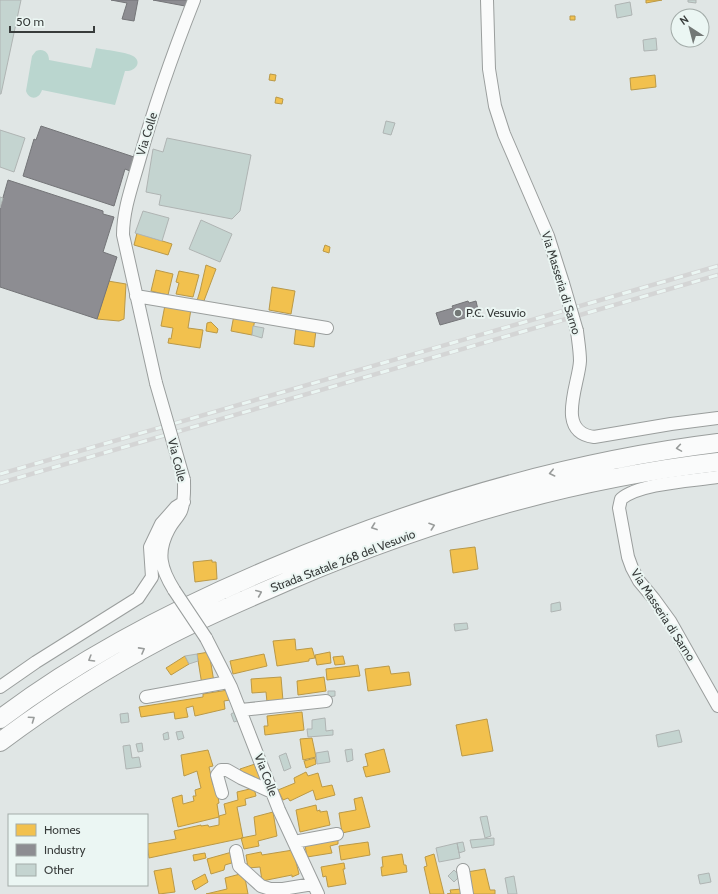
<svg xmlns="http://www.w3.org/2000/svg" width="718" height="894" viewBox="0 0 718 894" font-family="Cabin,sans-serif">
	<rect width="100%" height="100%" fill="#e0e6e5"/>
	<path fill="#bad6cf" d="M96 48C105 50 126 52 133 56 143 62 135 72 125 71L115 105 42 90C39 100 29 100 26 91L32 56 36 51C43 48 49 52 49 60L91 68Z"/>
	<path fill="#f2c14e" stroke="#ba9948" d="M646 0H662L646 3Z
		M570 16H575V20H570Z
		M270 74 276 75 275 81 269 80Z
		M655 75 656 87 631 90 630 78Z
		M276 97 283 99 282 104 275 103Z
		M137 233 172 244 168 255 134 245Z
		M325 245 330 247 329 253 323 251Z
		M206 265 216 269 202 306 196 304 200 291Z
		M156 270 173 274 168 295 151 291Z
		M179 271 199 275 193 297 176 294 179 283 176 282Z
		M108 281 126 284 124 319 119 321 97 319Z
		M272 287 295 291 291 314 269 310Z
		M165 305 191 309 188 328 203 330 200 348 168 343 169 338 171 339 173 328 161 326Z
		M234 315 255 319 252 335 231 331Z
		M211 322 218 329 217 333 206 331 207 323Z
		M296 327 316 330 314 347 294 344Z
		M475 547 478 569 453 573 450 550Z
		M212 560V562H216L217 579 195 582 193 562Z
		M295 639 296 650 312 648 315 658 309 659V661L277 666 273 641Z
		M209 652 214 682 202 685 197 654Z
		M330 652 331 663 317 665 315 655Z
		M264 654 267 666 233 674 230 661Z
		M185 656 189 664 171 675 166 668Z
		M343 656 345 664 335 665 333 657Z
		M358 665 360 676 327 680 326 669Z
		M389 666 391 674 409 672 411 685 368 691 365 669Z
		M281 677 283 701 267 702 266 692 252 693 251 679Z
		M324 677 326 691 298 695 297 681Z
		M228 690 230 700 224 701 225 709 195 716 193 706 186 708 188 717 175 719 174 712 141 717 139 707 203 697V694Z
		M302 712 304 730 265 735 264 726H268L267 716Z
		M487 719 493 751 462 756 456 725Z
		M312 738 316 757 303 760 300 739Z
		M384 749 390 772 366 777 363 767 368 766 365 754Z
		M208 750 213 766 209 767 213 785 216 784 219 803 217 804 219 817 178 827 172 798 182 795 183 804 194 801 193 796H196L195 790 201 788 197 771 184 776 181 755Z
		M315 758 316 764 306 768 304 761Z
		M258 763 265 781 258 782 242 773 240 769Z
		M306 772 308 776 318 773 322 787 332 785 335 795 316 800 313 790 290 801 288 798 283 800 278 790 295 783 294 778Z
		M254 788 256 796 245 799 246 805 237 807 243 838 149 858 147 844 176 839 174 831 201 825V826L208 825 209 827 219 825V816L226 814 224 804 238 800 237 792Z
		M362 797 370 827 342 833 339 813 356 810 354 799Z
		M316 805 317 811 320 810V812L327 811 330 825 300 832 296 810Z
		M273 812 277 836 258 841 259 846 244 849 241 838 256 835 254 817Z
		M338 840V844L330 846 332 853 307 857 305 845Z
		M368 842 370 855 341 860 339 846Z
		M293 850 299 874 292 877V875L262 881 260 867 248 868 246 855 261 852 262 855Z
		M232 852 235 862 225 865 224 870 211 874 207 859Z
		M205 853 206 858 194 861 193 855Z
		M402 854 404 865H406L407 872 382 876 381 867H383L382 857Z
		M434 854 444 894H430L424 867 427 866 425 857Z
		M344 863 345 869H343L346 884 328 887 326 876 323 877 321 867Z
		M171 868 175 892 159 894 154 871Z
		M485 869 490 890H495V894H471L467 872Z
		M244 873 248 894H206L227 889 225 878Z
		M205 874 208 882 195 890 192 881Z
		M462 889V894H447L451 893 450 890Z"/>
	<path fill="#8d8d92" stroke="#747578" d="M111 0H138L134 21 122 19 127 3Z
		M153 0H187L185 6Z
		M41 126 134 157 130 171 125 169 114 206 23 176 34 139 36 140Z
		M8 180 103 211V214L114 217 103 252 117 257 97 319 0 287V208Z
		M468 301 469 303 476 301 479 314 440 325 436 313 453 308 452 306Z"/>
	<path fill="#c4d4d0" stroke="#afb4b3" d="M0 0H21L1 94H0Z
		M688 0H696V3L688 2Z
		M630 2 632 15 617 18 615 5Z
		M656 38 657 50 644 51 643 40Z
		M386 121 395 123 391 135 383 133Z
		M0 130 25 138 14 172 0 167Z
		M167 138 251 155 240 211 232 219 159 205 161 195 146 192 153 149 163 152Z
		M0 197 3 198 0 208Z
		M143 211 169 218 162 241 135 233Z
		M201 220 232 234 220 262 189 249Z
		M253 326 264 328 262 338 252 335Z
		M560 602 561 610 551 612V604Z
		M467 623 468 629 455 631 454 624Z
		M197 654 198 661 189 664 185 656Z
		M328 691H335V696L328 697Z
		M237 711 240 720 234 722 231 714Z
		M128 713 129 722 121 723 120 714Z
		M325 718 326 731 333 730V735L308 737 307 729H312V720Z
		M679 730 682 742 658 747 656 735Z
		M182 731 184 738 178 740 176 732Z
		M168 732 169 739 164 740 163 734Z
		M142 743 143 751 138 752 136 744Z
		M130 745 132 758 139 757 141 767 126 769 123 746Z
		M352 749 353 760 347 762 345 750Z
		M328 751 330 762 317 764 316 753Z
		M286 753 291 768 284 771 279 756Z
		M487 816 491 836 485 838 480 817Z
		M494 838V845L472 848 470 840Z
		M463 842 465 851 459 853 457 843Z
		M457 843 460 858 439 862 436 848Z
		M454 870 460 876 454 882 448 876Z
		M709 873 711 882 700 884 698 875Z
		M514 876 517 894H508L505 878Z"/>
	<g fill="none" stroke-linecap="round" stroke-linejoin="round">
		<defs>
			<path id="minor" d="M487 0 489 69 495 106 504 134 548 236 563 283
				M136 296 327 328
				M577 331C578 340 580 351 580 361 579 384 555 432 594 437L671 424 718 418
				M156 383 123 235C123 210 132 186 139 161 154 107 173 53 194 0
				M718 477C692 481 640 483 621 499L619 508 628 557 632 568 639 581 654 599 670 621 718 706
				M174 590C161 569 156 553 169 529 172 523 178 517 181 511 185 501 184 490 184 480
				M206 638 231 687 279 810 318 894
				M0 687 36 662 138 598 152 577 150 547 161 524 176 507 184 502
				M146 697 228 682
				M241 710 326 701
				M222 793 217 775 221 770H227L241 778 272 792
				M294 842 337 834
				M236 851 239 866 261 886 270 889H283L313 884
				M463 870 467 894"/>
			<path id="highway" d="M0 719C83 656 177 608 272 568 415 507 564 462 718 443
				M0 742C51 704 105 669 162 639 203 617 247 599 290 580 426 522 570 479 718 462"/>
		</defs>
		<use href="#minor" stroke="#9a9e9d" stroke-width="14"/>
		<use href="#highway" stroke="#9a9e9d" stroke-width="20"/>
		<use href="#minor" stroke="#fafbfb" stroke-width="12"/>
		<use href="#highway" stroke="#fafbfb" stroke-width="18"/>
		<defs>
			<path id="rail" d="M0 474 718 266
				M0 483 718 275"/>
		</defs>
		<use href="#rail" stroke="#d4d5d5" stroke-width="4.5"/>
		<use href="#rail" stroke="#ebf6f3" stroke-width="3" stroke-dasharray="9" stroke-linecap="butt"/>
		<defs>
			<path id="minor-bridge" d="M563 283 577 331
				M156 383 184 480
				M174 590 206 638"/>
		</defs>
		<use href="#minor-bridge" stroke="#9a9e9d" stroke-width="14" stroke-linecap="butt"/>
		<use href="#minor-bridge" stroke="#fafbfb" stroke-width="12"/>
	</g>
	<defs><path id="oneway-chevron" d="M-2-3.5L2.5 0L-2 3.5" fill="none" stroke-width="1.6" stroke-linecap="round" stroke-linejoin="round"/></defs>
	<g stroke="#999c9b">
		<use href="#oneway-chevron" transform="translate(679 448) rotate(171)"/>
		<use href="#oneway-chevron" transform="translate(552 473) rotate(167)"/>
		<use href="#oneway-chevron" transform="translate(432 526) rotate(-19)"/>
		<use href="#oneway-chevron" transform="translate(374 527) rotate(160)"/>
		<use href="#oneway-chevron" transform="translate(259 593) rotate(-23)"/>
		<use href="#oneway-chevron" transform="translate(142 650) rotate(-29)"/>
		<use href="#oneway-chevron" transform="translate(91 659) rotate(149)"/>
		<use href="#oneway-chevron" transform="translate(32 719) rotate(-35)"/>
	</g>
	<circle fill="#737876" stroke="#ebf6f3" stroke-width="1.5" cx="458" cy="313" r="4"/>
	<g text-anchor="middle" stroke-width="4" stroke-linejoin="round" paint-order="stroke">
		<g font-size="12" fill="#383c3b" stroke="#ebf6f3">
			<text transform="translate(147 134) rotate(-73)" y="4">Via Colle</text>
			<text transform="translate(561 283) rotate(73)" y="4">Via Masseria di Sarno</text>
			<text transform="translate(177 460) rotate(76)" y="4">Via Colle</text>
			<text transform="translate(343 561) rotate(-21)" y="4">Strada Statale 268 del Vesuvio</text>
			<text transform="translate(663 615) rotate(57)" y="4">Via Masseria di Sarno</text>
			<text transform="translate(266 775) rotate(69)" y="4">Via Colle</text>
		</g>
		<g font-size="12" fill="#383c3b" stroke="#ebf6f3" text-anchor="start">
			<text x="466" y="317">P.C. Vesuvio</text>
		</g>
	</g>
	<rect x="8" y="814" width="140" height="72" fill="#ebf6f3" stroke="#a3aca9"/>
	<rect x="16" y="824" width="20" height="12" fill="#f2c14e" stroke="#a3aca9"/>
	<text x="44" y="834" font-size="12" fill="#383c3b">Homes</text>
	<rect x="16" y="844" width="20" height="12" fill="#8d8d92" stroke="#a3aca9"/>
	<text x="44" y="854" font-size="12" fill="#383c3b">Industry</text>
	<rect x="16" y="864" width="20" height="12" fill="#c4d4d0" stroke="#a3aca9"/>
	<text x="44" y="874" font-size="12" fill="#383c3b">Other</text>
	<g transform="translate(690 28) rotate(324)"><circle r="19" fill="#ebf6f3" stroke="#a3aca9"/>
	<path d="M0-3L7 15L0 10L-7 15Z" fill="#737876"/>
	<text y="-6" font-size="11" font-weight="bold" text-anchor="middle" fill="#383c3b">N</text>
	</g>
	<path d="M10 26v6h84v-6" fill="none" stroke="#383c3b" stroke-width="2"/>
	<text x="16" y="26" font-size="12" fill="#383c3b" stroke="#ebf6f3" stroke-width="3" paint-order="stroke">50 m</text>
</svg>
